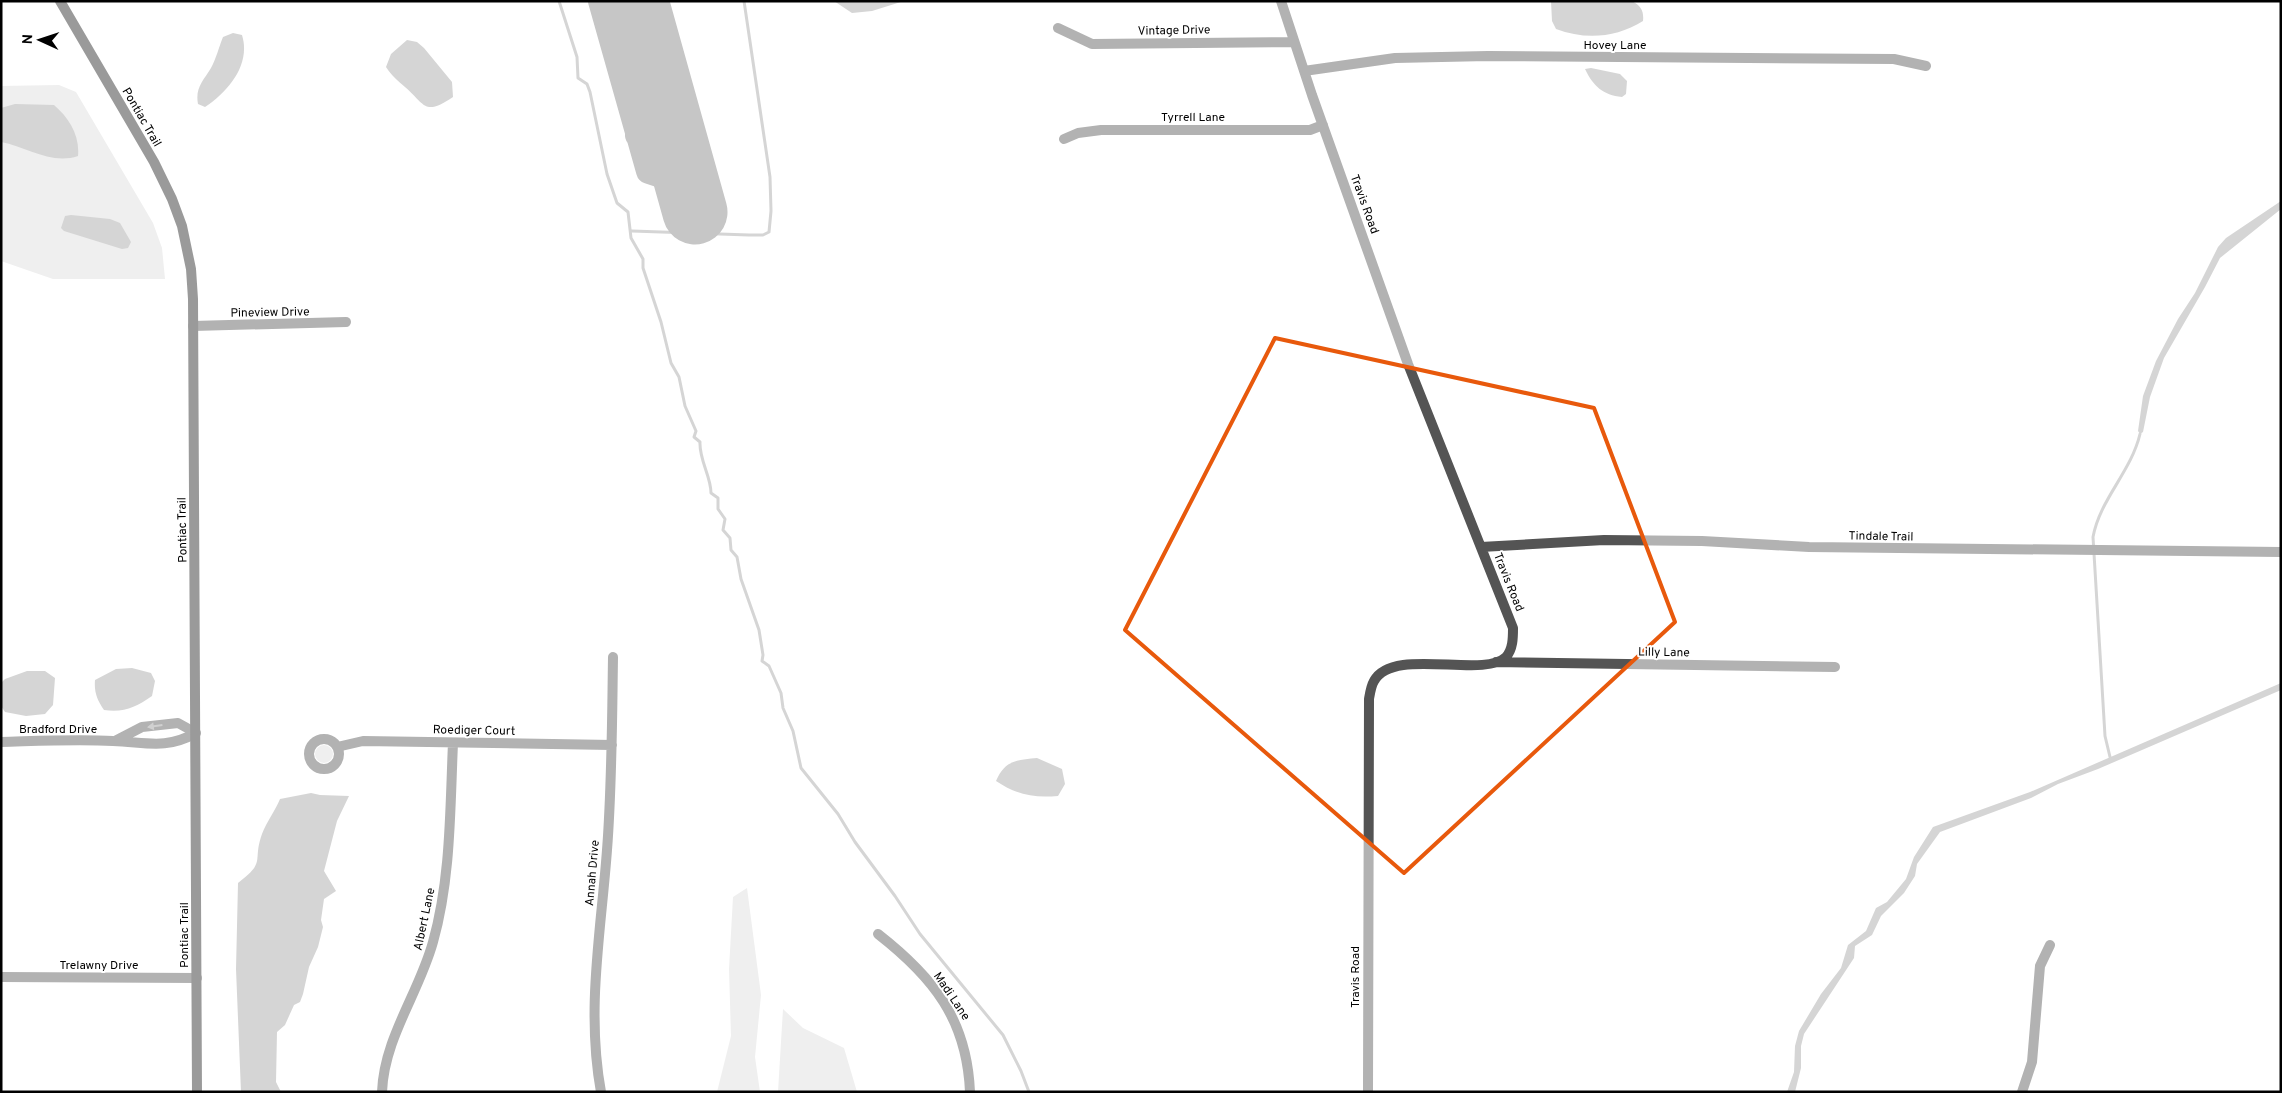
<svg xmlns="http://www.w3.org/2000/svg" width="2282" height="1093" viewBox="0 0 2282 1093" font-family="Overpass,sans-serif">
	<rect width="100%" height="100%" fill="#fff"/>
	<path fill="#dbdbdb" d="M59 85 76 92 153 223 162 248 165 279H53L1 261V86Z
		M315 754a9 9 0 1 1 18 0a9 9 0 1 1-18 0Z
		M747 888 761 995 755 1057 760 1092H717L731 1036 729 969 733 897Z
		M783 1009 803 1028 844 1048 857 1092H778Z"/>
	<path fill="#a2a2a2" d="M834 1H904L872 11 852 13Z
		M1551 1H1632C1641 6 1644 11 1643 21 1616 38 1585 40 1556 29L1552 21Z
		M233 33 242 35C251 64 229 91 205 107L198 104C195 88 203 81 211 68 216 59 219 47 223 37Z
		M407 40 417 42 424 48 452 82 453 97C424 117 425 104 405 87 397 80 392 76 386 67L391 54Z
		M1591 68 1620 74 1627 81 1626 94 1622 97C1603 95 1593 86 1585 69Z
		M15 104 54 105C69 118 80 135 78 156 51 165 27 147 1 142V108Z
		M2281 201V209L2220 258 2205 287 2164 358 2150 397 2143 432 2140 434 2138 431 2143 396 2156 361 2178 319 2195 293 2218 247 2226 238Z
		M71 215 110 219 120 223 131 242 128 248 122 249 64 231 61 228 65 216Z
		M132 668 151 673 155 681 152 696C136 707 124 713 104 710 97 700 94 692 95 680L116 669Z
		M27 671H45L55 678 53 705 45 714 26 716 5 712 1 706V683L5 679Z
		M2281 683V690L2098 769 2058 784 2031 798 1940 832 1917 864 1915 876 1904 893 1881 916 1872 935 1855 946 1854 958 1804 1034 1801 1046V1068L1795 1092H1787L1794 1072 1795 1046 1799 1031 1821 994 1841 968 1848 945 1866 931 1876 908 1887 902 1906 879 1914 857 1933 827 2030 792Z
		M1037 758 1062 769 1065 784 1058 796C1033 798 1017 795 996 781 1005 760 1017 760 1037 758Z
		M311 793 320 795 349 796 337 821 324 871 336 891 324 899 321 920 323 927 318 947 309 967 303 994 300 1002 294 1005 285 1025 277 1032 276 1082 281 1092H241L236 969 238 883C267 861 252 862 262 834 267 821 275 811 280 799Z"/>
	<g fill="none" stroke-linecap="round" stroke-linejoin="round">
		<path stroke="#a2a2a2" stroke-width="3" d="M559 1 577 57 578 78 587 84 590 92 607 174 617 203 628 212 631 238 643 259V268L661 322 671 363 679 377 685 406 696 431 694 437 700 442C699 460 711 476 711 493L718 498V509L725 519 723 530 730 538 731 550 737 557 741 579 759 630 763 655 762 661 769 666 781 693 783 708 793 731 801 768 838 814 855 842 895 896 920 934 1003 1035 1021 1071 1029 1092
			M632 231 749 235H763L769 232 771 211 770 177 744 1
			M2110 757 2105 736 2093 537C2100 499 2131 472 2140 434"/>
		<path stroke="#808080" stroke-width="26" d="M601 1 649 171 664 176 684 173
			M638 135 671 126"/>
		<path stroke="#808080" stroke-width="65" d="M636 1 695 212"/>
		<path stroke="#545454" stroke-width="10" d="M1281 1 1312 95 1408 364 1513 628C1513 638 1513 649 1506 657 1483 679 1393 646 1374 681 1371 686 1370 693 1369 699L1368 1092
			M1058 28 1092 44 1294 42
			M1304 71 1395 58 1488 56 1894 59 1926 66
			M1064 139 1078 133 1101 130H1310L1323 125
			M193 326 346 322
			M1481 547 1604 540 1702 541 1809 547 2281 552
			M1496 662 1835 667
			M309 754a15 15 0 1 1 30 0a15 15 0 1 1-30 0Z
			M115 741 142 727 178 723 196 733
			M1 742C38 741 76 739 113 741 146 742 165 750 196 733
			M337 747 363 741 612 745
			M878 934C933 977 967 1019 970 1092
			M1 977 197 978
			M382 1092C384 1038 419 993 433 942 451 878 450 809 453 743
			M601 1092C586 1010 601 932 607 850 612 786 612 721 613 657
			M2022 1092 2032 1062 2040 966 2050 945"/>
		<path stroke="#212121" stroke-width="10" d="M60 1 154 162 172 199 182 226 191 269 193 299 197 1092"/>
	</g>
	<defs><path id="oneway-solid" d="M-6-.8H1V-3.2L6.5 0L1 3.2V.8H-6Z" transform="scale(1.25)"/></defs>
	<use fill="#989898" href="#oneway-solid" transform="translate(155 726) rotate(172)"/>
	<path d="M0 0H2282V1093H0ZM1275 338 1594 408 1675 622 1404 873 1125 630Z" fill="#fff" fill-opacity=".55" fill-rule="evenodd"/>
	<path fill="none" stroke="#e8590c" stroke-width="4" stroke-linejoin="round" d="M1275 338 1594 408 1675 622 1404 873 1125 630Z"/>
	<g text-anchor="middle" stroke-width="4" stroke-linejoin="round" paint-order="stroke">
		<g font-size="12" fill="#000" stroke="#fff">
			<text transform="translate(1174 30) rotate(-1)" y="4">Vintage Drive</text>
			<text x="1615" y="49">Hovey Lane</text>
			<text transform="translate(142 117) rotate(60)" y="4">Pontiac Trail</text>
			<text x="1193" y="121">Tyrrell Lane</text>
			<text transform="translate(1365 204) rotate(70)" y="4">Travis Road</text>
			<text transform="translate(270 312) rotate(-1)" y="4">Pineview Drive</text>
			<text transform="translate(182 530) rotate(-91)" y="4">Pontiac Trail</text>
			<text transform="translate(1881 536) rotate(1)" y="4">Tindale Trail</text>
			<text transform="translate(1509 582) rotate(68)" y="4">Travis Road</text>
			<text transform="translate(1664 652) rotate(1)" y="4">Lilly Lane</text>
			<text x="58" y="733">Bradford Drive</text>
			<text transform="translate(474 730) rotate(1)" y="4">Roediger Court</text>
			<text transform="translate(592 873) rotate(-85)" y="4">Annah Drive</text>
			<text transform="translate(424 919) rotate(-78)" y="4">Albert Lane</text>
			<text transform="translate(184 935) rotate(-90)" y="4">Pontiac Trail</text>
			<text x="99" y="969">Trelawny Drive</text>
			<text transform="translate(1355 977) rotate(-90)" y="4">Travis Road</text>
			<text transform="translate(952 996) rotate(56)" y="4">Madi Lane</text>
		</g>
	</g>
	<rect width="2282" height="1093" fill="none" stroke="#000000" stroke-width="5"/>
	<g transform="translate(40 40) rotate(273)" stroke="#ffffff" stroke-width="4" paint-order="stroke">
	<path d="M0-4L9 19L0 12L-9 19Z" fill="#000000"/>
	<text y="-8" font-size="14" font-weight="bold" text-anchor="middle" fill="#000000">N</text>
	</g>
</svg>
